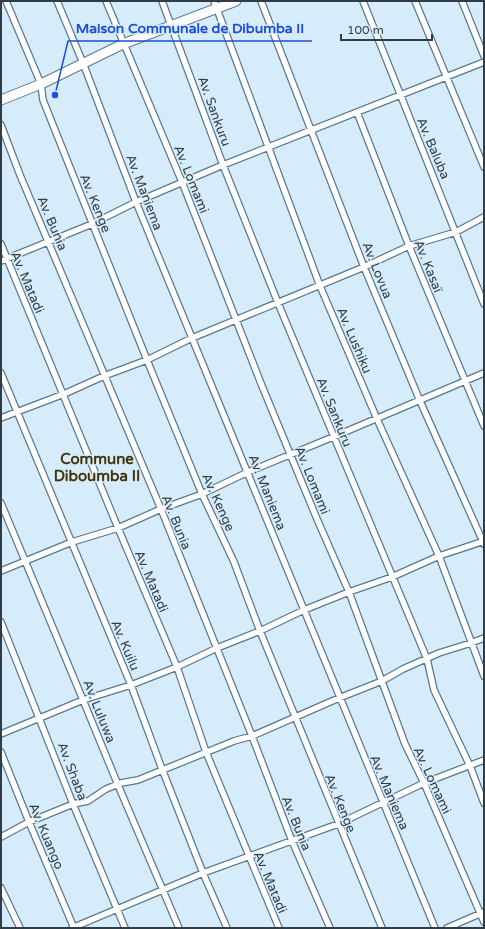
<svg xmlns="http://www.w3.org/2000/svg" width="485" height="929" viewBox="0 0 485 929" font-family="'Varela Round',sans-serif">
	<rect width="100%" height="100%" fill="#d7ecfa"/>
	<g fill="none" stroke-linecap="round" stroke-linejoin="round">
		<defs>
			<path id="minor" d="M6 1 41 84 43 100 147 360 202 494 234 562 260 631 382 928
				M57 1 83 63 136 202 435 928
				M106 1 182 182 262 386 317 519 349 592 405 744 424 783 484 922
				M162 1 223 165 278 303 427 659 434 690 470 766 484 803
				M214 1 320 286 377 419 439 556 484 676
				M261 1 364 267 420 401 484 544
				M363 1 484 304
				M415 1 484 167
				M462 1 484 56
				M357 112 409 246 484 426
				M1 125 20 175 161 509 252 736 292 841 330 928
				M1 244 118 528 177 667 206 752 279 928
				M1 261 92 224 136 202 223 165 484 62
				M1 373 131 685 162 769 203 873 227 928
				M1 418 64 394 104 376 147 360 192 338 364 267 409 246 456 232 484 217
				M1 503 83 700 118 785 179 928
				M1 571 72 542 118 528 161 509 202 494 248 472 333 437 484 373
				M1 622 73 804 125 928
				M1 734 83 700 131 685 177 667 217 648 260 631 304 610 349 592 392 577 439 556 484 541
				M1 752 29 822 74 928
				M1 837 29 822 73 804 88 801 106 789 121 783 138 780 234 741 252 736 339 698 382 681 403 669 439 653 471 643 484 638
				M1 888 20 928
				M72 928 203 873 338 824 424 783 484 760
				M447 928 484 912"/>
			<path id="trunk" d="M1 100 41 84 123 44 236 1"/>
		</defs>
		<use href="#minor" stroke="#5a798e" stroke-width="8"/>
		<use href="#trunk" stroke="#5a798e" stroke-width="11"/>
		<use href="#minor" stroke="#fff" stroke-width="5.5"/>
		<use href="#trunk" stroke="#fff" stroke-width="9"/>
	</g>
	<g text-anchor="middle" stroke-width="3" stroke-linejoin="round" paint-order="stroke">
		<g font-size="13" fill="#303d47" stroke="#d7ecfa">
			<text transform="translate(215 111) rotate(70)" y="5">Av. Sankuru</text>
			<text transform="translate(434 148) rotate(67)" y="5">Av. Baluba</text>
			<text transform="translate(192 179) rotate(68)" y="5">Av. Lomami</text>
			<text transform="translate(145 192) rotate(69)" y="5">Av. Maniema</text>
			<text transform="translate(96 203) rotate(68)" y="5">Av. Kenge</text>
			<text transform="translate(53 223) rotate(67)" y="5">Av. Bunia</text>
			<text transform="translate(429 266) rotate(68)" y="5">Av. Kasaï</text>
			<text transform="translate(378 270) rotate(68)" y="5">Av. Lovua</text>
			<text transform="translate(28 282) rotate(67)" y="5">Av. Matadi</text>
			<text transform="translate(355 340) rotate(67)" y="5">Av. Lushiku</text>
			<text transform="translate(335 412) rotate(68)" y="5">Av. Sankuru</text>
			<text transform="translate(313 480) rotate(68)" y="5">Av. Lomami</text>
			<text transform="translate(268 492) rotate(68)" y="5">Av. Maniema</text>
			<text transform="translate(219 502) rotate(66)" y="5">Av. Kenge</text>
			<text transform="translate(177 522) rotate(68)" y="5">Av. Bunia</text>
			<text transform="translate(152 581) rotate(67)" y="5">Av. Matadi</text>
			<text transform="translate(126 645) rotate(67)" y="5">Av. Kuilu</text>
			<text transform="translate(100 711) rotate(68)" y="5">Av. Luluwa</text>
			<text transform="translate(73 771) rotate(69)" y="5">Av. Shaba</text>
			<text transform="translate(433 780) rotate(65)" y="5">Av. Lomami</text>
			<text transform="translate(390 792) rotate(67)" y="5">Av. Maniema</text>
			<text transform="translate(341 803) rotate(68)" y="5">Av. Kenge</text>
			<text transform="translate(297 823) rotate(68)" y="5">Av. Bunia</text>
			<text transform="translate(47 836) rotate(67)" y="5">Av. Kuango</text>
			<text transform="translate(271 882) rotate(67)" y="5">Av. Matadi</text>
		</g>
		<g font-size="15" font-weight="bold" fill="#413309" stroke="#d7ecfa">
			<text x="97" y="464">Commune<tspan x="97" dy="17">Diboumba II</tspan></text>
		</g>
	</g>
	<path fill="none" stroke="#1d4ed8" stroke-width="1.5" d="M55 95L68 41H312"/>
	<circle fill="#1d4ed8" stroke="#d7ecfa" stroke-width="1.5" cx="55" cy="95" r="4"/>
	<g font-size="14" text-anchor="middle" font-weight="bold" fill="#1d4ed8" stroke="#d7ecfa" stroke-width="3" stroke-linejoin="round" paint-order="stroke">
		<text x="190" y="33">Maison Communale de Dibumba II</text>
	</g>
	<rect width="485" height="929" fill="none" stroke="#303d47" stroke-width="4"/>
	<path d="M341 34v6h91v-6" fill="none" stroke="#303d47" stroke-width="2"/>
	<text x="347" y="34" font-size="12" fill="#303d47" stroke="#d7ecfa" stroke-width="3" paint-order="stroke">100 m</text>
</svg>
